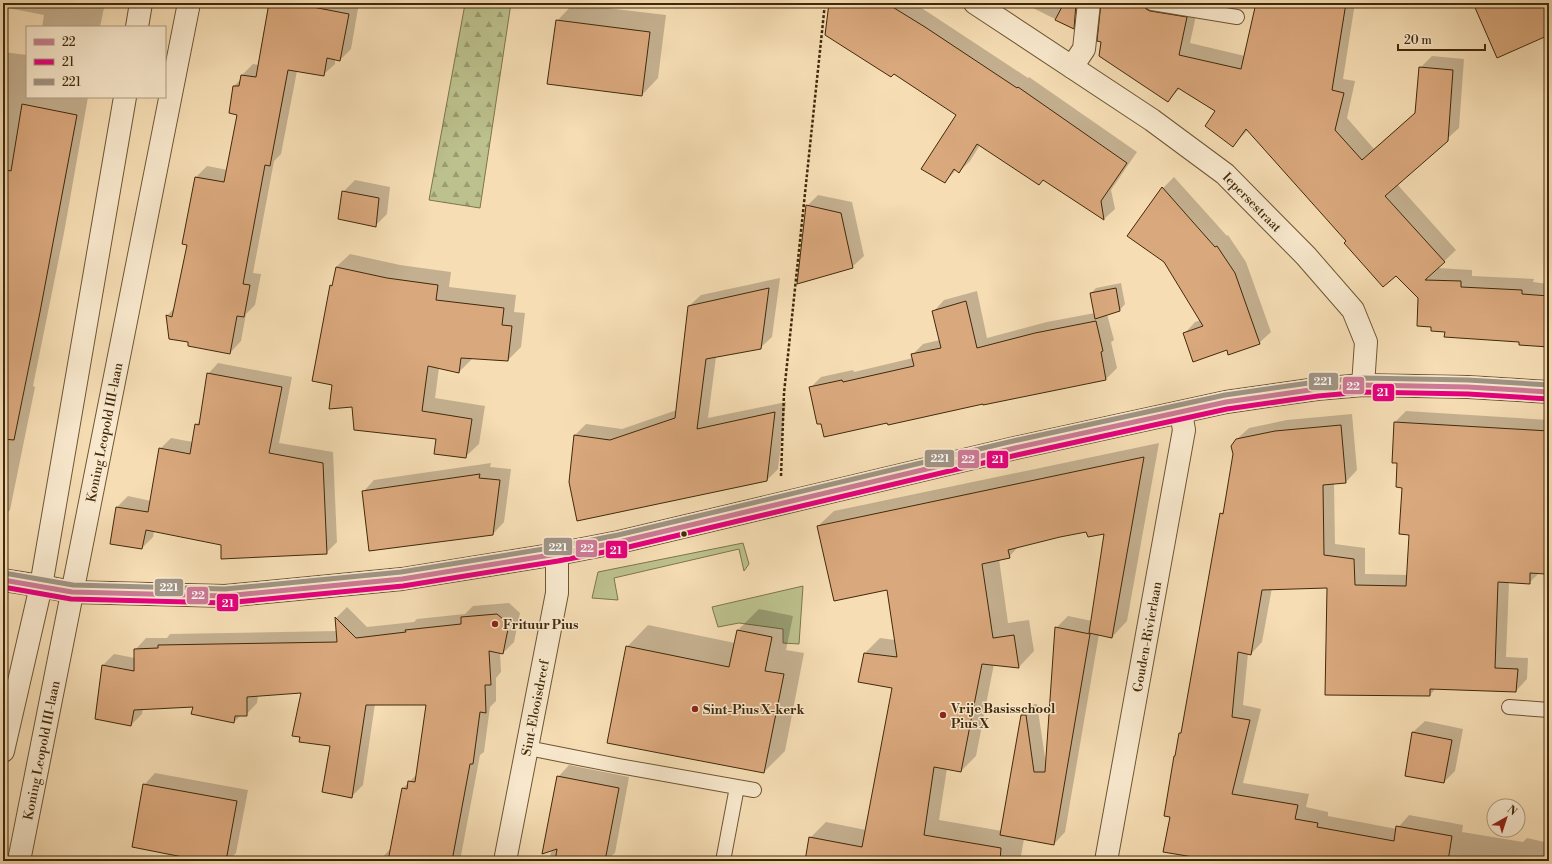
<svg xmlns="http://www.w3.org/2000/svg" width="1552" height="864" viewBox="0 0 1552 864" font-family="'Libre Bodoni',serif">
	<defs>
		<pattern id="forest-firs" width="22" height="20" patternUnits="userSpaceOnUse"><rect width="22" height="20" fill="#bcc18d"/><path d="M5 1l3.5 6h-7zM16 11l3.5 6h-7z" fill="#9a9d71"/></pattern>
	</defs>
	<rect width="100%" height="100%" fill="#f6ddb4"/>
	<filter id="stains"><feTurbulence type="fractalNoise" baseFrequency=".005" numOctaves="4"/><feColorMatrix values="0 0 0 0 .2 0 0 0 0 .09 0 0 0 0 .02 0 0 0 .5 -.17"/></filter>
	<radialGradient id="worn" r=".72"><stop offset=".6" stop-color="#630" stop-opacity="0"/><stop offset="1" stop-color="#630" stop-opacity=".3"/></radialGradient>
	<path fill="#bcc18d" stroke="#7e754c" d="M743 543 749 564 744 571 739 549 614 578 618 600 592 598 598 572Z
		M803 586 799 644 783 643V629L739 623 718 627 712 607Z"/>
	<path fill="url(#forest-firs)" stroke="#7e754c" d="M459 3H511L480 208 429 200 465 4Z"/>
	<path fill="#0003" fill-rule="evenodd" d="M3 3H105L100 27H42L44 15 3 7Z
		M270 3H359L351 49 340 60 335 59V64L323 75 297 71 281 154 274 161 253 273 261 274 255 305 246 314 241 341 230 353 189 341 167 316 175 307 188 244 196 177 207 166 228 170 238 114 234 86 241 79 242 75 253 64 259 65Z
		M830 3H914L1028 78 1029 77 1137 152 1111 190 1115 209 1104 219 1043 179 980 145 970 161 959 172 956 170 945 182 957 115Z
		M1035 3H1086L1084 17 1073 28 1031 7Z
		M1111 3H1181L1198 6 1190 43 1245 56 1257 3H1355L1343 79 1355 81 1347 118 1374 149 1416 112 1420 68 1432 56 1464 59 1459 128 1397 184 1456 250 1437 268 1472 270V276L1534 279 1533 282 1549 284V346L1446 331 1432 326 1419 297 1396 275 1348 241 1248 130 1233 145 1217 111 1180 88 1168 101Z
		M573 4 666 15 658 78 642 95 557 21Z
		M3 52 27 55V97H88L64 233 33 386 35 387 10 510 3 517Z
		M1174 177 1227 236 1228 235 1246 262 1271 332 1259 343 1227 349 1184 334 1195 322 1201 320 1165 262 1129 236 1163 188Z
		M355 180 390 187 387 214 375 226 343 192Z
		M818 195 852 202 864 256 852 267 807 206Z
		M350 254 400 265 451 272 449 287 516 295 514 312 525 313 521 347 508 360 473 358 459 372 439 368 435 398 485 406 479 444 465 457 437 438 352 406 333 384 331 286 334 282 336 267Z
		M780 278 772 337 760 348 716 357 708 418 786 402 778 469 766 481 575 435 586 424 622 429 677 410 689 306 701 295Z
		M1121 283 1125 304 1120 310 1107 314 1114 340 1111 342 1117 368 1106 379 888 421 822 422 810 388 821 377 853 370 854 372 913 358 912 355 923 344 940 340 934 311 944 300 977 291 987 338 1047 322 1095 313 1091 293 1096 288Z
		M218 363 292 377 279 443 333 452 337 542 326 553 222 544 154 531 153 537 142 548 111 543 117 507 128 496 151 501 160 449 171 438 193 442 196 425 201 419 208 374Z
		M1406 411 1549 420V568L1544 573 1540 572 1529 583 1509 582 1506 657 1528 658 1527 679 1516 691 1436 688 1430 695 1328 587 1272 588 1262 642 1251 654 1248 653 1243 705 1261 709 1243 783 1309 794 1306 807 1328 812V816L1397 829 1409 815 1463 825 1462 832 1523 842 1527 838 1549 843V861H1221L1171 816 1180 733 1182 731 1221 514 1224 510 1237 439 1249 428 1287 420 1352 414 1357 470 1346 482 1334 483 1335 544 1365 548V574L1408 575 1410 534 1398 462 1395 422Z
		M1159 443 1127 621 1112 637 1099 634 1065 832 1054 844 1024 839 1020 861H806L810 838 826 822 866 830 893 687 864 654 880 638 895 640 888 589 818 526 834 511ZM1087 531 1105 533 1092 621 1068 616 1056 628 1046 764 1037 704H1034L1022 716 1002 831 939 820 947 768 961 771 976 756 994 664 1019 667 1034 651 1029 620 1008 623 999 559 1009 557 1019 546 1060 536Z
		M491 463 490 467 511 469 504 522 493 534 363 492 374 480Z
		M509 603 520 613 514 642 503 653H500L501 672 496 678V701L490 707 484 752 480 755 460 861H379L391 848 403 788 417 774 427 704H375L363 785 352 796 331 745 302 692 258 696 257 703 246 715H241L234 722 194 706 143 709 142 714 131 725 103 665 114 654 135 658V650L146 638H167L170 634 337 631 336 618 347 607 367 627 414 622 417 619 465 614 473 606Z
		M759 609 793 616 786 650 804 653 785 751 764 772 627 647 648 625 735 643 737 631Z
		M1425 721 1463 729 1455 771 1444 782 1413 732Z
		M569 765 629 777 615 853 611 856 610 861H549L552 849 558 777Z
		M155 773 248 790 236 853 228 861H209L144 785Z"/>
	<path fill="#daa87d" stroke="#41290a" d="M269 3H292L349 14 340 61 327 58 324 76 288 70 270 166 265 165 243 284 250 285 244 317 237 316 230 354 188 346V342L169 339 166 315 172 317 187 245 182 244 195 177 224 182 237 115 229 113 233 86H239L241 75 256 77Z
		M829 3H886L925 27 1017 88 1018 87 1127 163 1101 201 1104 220 1043 180 1039 185 977 144 959 173 954 169 945 183 921 169 956 115 894 74 891 77 825 35Z
		M1064 3H1076L1074 29 1055 20Z
		M1101 3H1144L1146 9 1150 11 1187 17 1179 55 1241 69 1256 3H1346L1332 90 1344 93 1335 130 1362 160 1415 113 1419 67 1453 70 1448 141 1385 196 1445 262 1425 280 1461 281V287L1522 290V294L1549 296V347L1519 345V342L1444 337 1445 332 1431 331V327L1417 326 1418 298 1396 276 1383 287 1344 243 1346 241 1246 129 1233 147 1205 126 1215 111 1178 88 1168 102 1099 56 1101 42 1097 41Z
		M1473 3H1549V35L1497 58Z
		M556 20 650 32 642 96 547 84Z
		M22 104 77 115 40 312 14 440 3 439V169L11 171Z
		M1162 187 1215 247 1217 246 1235 273 1260 344 1228 355 1227 350 1193 362 1183 333 1203 326 1164 262 1127 236Z
		M342 191 379 198 376 227 338 219Z
		M806 205 841 213 853 268 797 284Z
		M336 267 387 278 438 285 436 300 504 308 502 325 512 326 508 361 461 358 459 373 428 366 422 411 472 419 466 458 434 454 436 439 354 430 352 407 329 409 332 385 312 381 330 285 332 286Z
		M769 288 761 349 706 359 697 429 775 412 767 481 577 521 569 482 574 435 610 440 675 418 688 306Z
		M1116 288 1120 311 1095 319 1090 293Z
		M966 301 977 348 1035 333 1096 321 1103 351 1101 352 1106 380 983 405V404L888 425 887 423 824 437 821 424H817L809 387 842 380 843 382 914 366 911 354 941 348 932 311Z
		M207 373 282 387 269 453 323 463 327 554 221 559V545L146 530 142 549 110 544 116 507 148 512 159 448 190 454 195 424 199 425Z
		M1394 422 1549 431V543L1548 561H1545V574L1530 573V584L1498 582 1495 668 1518 669 1516 692 1430 689V696L1325 695 1327 588 1262 590 1251 655 1238 652 1232 717 1250 720 1232 794 1298 805 1295 819 1318 823 1317 827 1394 841 1396 826 1452 836 1448 861H1217L1163 852 1170 817 1164 816 1174 756H1175L1179 733H1181L1220 513 1223 514 1233 454 1231 446 1236 439 1275 431 1341 425 1346 483 1323 485 1324 555 1354 559 1355 585 1406 586 1409 535 1399 534 1402 488 1396 487 1397 463H1392Z
		M1144 457 1112 638 1089 633 1104 534 1088 537 1086 532 1060 537 1008 550 1010 558 982 564 993 638 1014 635 1019 668 982 664 961 772 934 767 924 835 1001 848 1000 861H805L809 837 862 847 892 688 858 682 864 653 897 657 887 590 834 601 817 526Z
		M480 474 479 478 500 480 493 535 369 551 362 491Z
		M497 614 509 624 503 654 489 651 491 685H485L486 713 480 712 473 764H470L452 861H388L402 788 407 789 408 781 415 782 426 705H366L352 798 322 792 330 746 299 742 300 737 292 736 301 693 247 697V716H235L234 723 191 714 193 707 134 710 131 726 95 719 102 665 134 671V649L158 648V645L337 642 335 617 356 638 406 632 405 630 461 624V617Z
		M1055 627 1090 634 1054 845 1000 835 1021 715H1026L1034 772H1045Z
		M737 630 772 637 765 671 784 674 764 773 607 743 626 646 729 667Z
		M1412 732 1452 740 1444 783 1405 776Z
		M557 776 619 788 605 861H555L557 849 542 854Z
		M143 784 237 801 226 861H203L132 847Z"/>
	<g fill="none" stroke-linecap="round" stroke-linejoin="round">
		<defs>
			<path id="service" d="M1152 3 1237 17
				M1509 707 1549 710
				M528 748 619 766 754 790
				M723 861 737 787"/>
			<g id="minor">
				<path id="s1" d="M975 3 1152 120 1225 174 1306 256 1353 310 1366 342 1363 385"/>
				<path d="M137 27 141 3"/>
				<path d="M1072 67 1084 49 1089 3"/>
				<path d="M3 751 41 586 125 97"/>
				<path id="s2" d="M19 861 189 3"/>
				<path id="s3" d="M505 861 557 593V554"/>
				<path id="s4" d="M1106 861 1184 430 1181 413"/>
			</g>
			<path id="tertiary" d="M3 580 41 586 72 592 225 596 402 579 557 554 619 542 1015 448 1226 402 1317 389 1363 385 1468 387 1549 392"/>
		</defs>
		<use href="#service" stroke="#6e5634" stroke-width="16"/>
		<use href="#minor" stroke="#6e5634" stroke-width="24"/>
		<use href="#tertiary" stroke="#6e5634" stroke-width="24"/>
		<path stroke="#41290a" stroke-width="2.5" stroke-dasharray="3 2" stroke-linecap="butt" d="M781 476 784 393 825 3"/>
		<use href="#service" stroke="#f9e9ce" stroke-width="14"/>
		<use href="#minor" stroke="#f9e9ce" stroke-width="22"/>
		<use href="#tertiary" stroke="#f9e9ce" stroke-width="22"/>
		<defs>
			<path id="bus-1" d="M3 580 72 592 225 596 402 579 557 554 619 542 1015 448 1226 402 1317 389 1363 385 1468 387 1549 392"/>
			<path id="bus-2" d="M3 587 71 599 226 603 403 586 558 561 620 549 1017 455 1227 409 1318 396 1363 392 1468 394 1549 399"/>
			<path id="bus-3" d="M4 573 73 585 225 589 401 572 556 547 618 535 1013 441 1225 395 1316 382 1363 378 1468 380 1549 385"/>
		</defs>
		<use href="#bus-1" stroke="#f9e9ce" stroke-width="8"/>
		<use href="#bus-2" stroke="#f9e9ce" stroke-width="8"/>
		<use href="#bus-3" stroke="#f9e9ce" stroke-width="8"/>
		<use href="#bus-1" stroke="#cd7a96" stroke-width="5"/>
		<use href="#bus-2" stroke="#e6007e" stroke-width="5"/>
		<use href="#bus-3" stroke="#a09484" stroke-width="5"/>
	</g>
	<circle fill="#41290a" stroke="#f9e9ce" stroke-width="1.5" cx="684" cy="534" r="3.5"/>
	<g fill="#8f2418" stroke="#f9e9ce" stroke-width="1.5">
		<circle cx="495" cy="624" r="4"/>
		<circle cx="695" cy="709" r="4"/>
		<circle cx="943" cy="715" r="4"/>
	</g>
	<g text-anchor="middle" stroke-width="3" stroke-linejoin="round" paint-order="stroke">
		<g font-size="13" fill="#41290a" stroke="#f9e9ce">
			<text dy="5" stroke="none"><textPath href="#s1" startOffset="342">Iepersestraat</textPath></text>
			<text dy="5" stroke="none"><textPath href="#s2" startOffset="437">Koning Leopold III-laan</textPath></text>
			<text dy="5" stroke="none"><textPath href="#s4" startOffset="228">Gouden-Rivierlaan</textPath></text>
			<text dy="5" stroke="none"><textPath href="#s3" startOffset="156">Sint-Elooisdreef</textPath></text>
			<text dy="5" stroke="none"><textPath href="#s2" startOffset="113">Koning Leopold III-laan</textPath></text>
		</g>
		<g font-size="13" font-weight="bold" fill="#41290a" stroke="#f9e9ce" text-anchor="start">
			<text x="503" y="629">Frituur Pius</text>
			<text x="951" y="713">Vrije Basisschool<tspan x="951" dy="15">Pius X</tspan></text>
			<text x="703" y="714">Sint-Pius X-kerk</text>
		</g>
	</g>
	<g stroke="#f9e9ce" stroke-width="1.5">
		<rect x="1308" y="372" width="31" height="19" rx="4" fill="#a09484"/>
		<rect x="1342" y="376" width="23" height="19" rx="4" fill="#cd7a96"/>
		<rect x="1372" y="383" width="23" height="19" rx="4" fill="#e6007e"/>
		<rect x="924" y="449" width="31" height="19" rx="4" fill="#a09484"/>
		<rect x="957" y="449" width="23" height="20" rx="4" fill="#cd7a96"/>
		<rect x="986" y="450" width="23" height="19" rx="4" fill="#e6007e"/>
		<rect x="543" y="537" width="30" height="19" rx="4" fill="#a09484"/>
		<rect x="575" y="539" width="23" height="19" rx="4" fill="#cd7a96"/>
		<rect x="605" y="540" width="23" height="19" rx="4" fill="#e6007e"/>
		<rect x="154" y="578" width="30" height="19" rx="4" fill="#a09484"/>
		<rect x="186" y="586" width="23" height="19" rx="4" fill="#cd7a96"/>
		<rect x="216" y="593" width="23" height="19" rx="4" fill="#e6007e"/>
	</g>
	<g font-size="11" text-anchor="middle" font-weight="bold" fill="#fff">
		<text x="1323" y="385">221</text>
		<text x="1353" y="390">22</text>
		<text x="1383" y="396">21</text>
		<text x="940" y="462">221</text>
		<text x="968" y="463">22</text>
		<text x="998" y="463">21</text>
		<text x="558" y="551">221</text>
		<text x="587" y="552">22</text>
		<text x="616" y="554">21</text>
		<text x="169" y="591">221</text>
		<text x="198" y="599">22</text>
		<text x="228" y="607">21</text>
	</g>
	<rect width="1552" height="864" fill="none" stroke="#f6ddb4" stroke-width="16"/>
	<rect x="4" y="4" width="1544" height="856" fill="none" stroke="#41290a" stroke-width="2"/>
	<rect x="8" y="8" width="1536" height="848" fill="none" stroke="#41290a"/>
	<rect x="26" y="26" width="140" height="72" fill="#f9e9ce" stroke="#af9c80"/>
	<rect x="34" y="39" width="20" height="6" fill="#cd7a96" stroke="#af9c80"/>
	<text x="62" y="46" font-size="12" fill="#41290a">22</text>
	<rect x="34" y="59" width="20" height="6" fill="#e6007e" stroke="#af9c80"/>
	<text x="62" y="66" font-size="12" fill="#41290a">21</text>
	<rect x="34" y="79" width="20" height="6" fill="#a09484" stroke="#af9c80"/>
	<text x="62" y="86" font-size="12" fill="#41290a">221</text>
	<g transform="translate(1506 818) rotate(39)"><circle r="19" fill="#f9e9ce" stroke="#af9c80"/>
	<path d="M0-3L7 15L0 10L-7 15Z" fill="#8f2418"/>
	<text y="-6" font-size="11" font-weight="bold" text-anchor="middle" fill="#41290a">N</text>
	</g>
	<path d="M1398 44v6h87v-6" fill="none" stroke="#41290a" stroke-width="2"/>
	<text x="1404" y="44" font-size="12" fill="#41290a" stroke="#f9e9ce" stroke-width="3" paint-order="stroke">20 m</text>
	<rect width="100%" height="100%" filter="url(#stains)"/>
	<rect width="100%" height="100%" fill="url(#worn)"/>
</svg>
